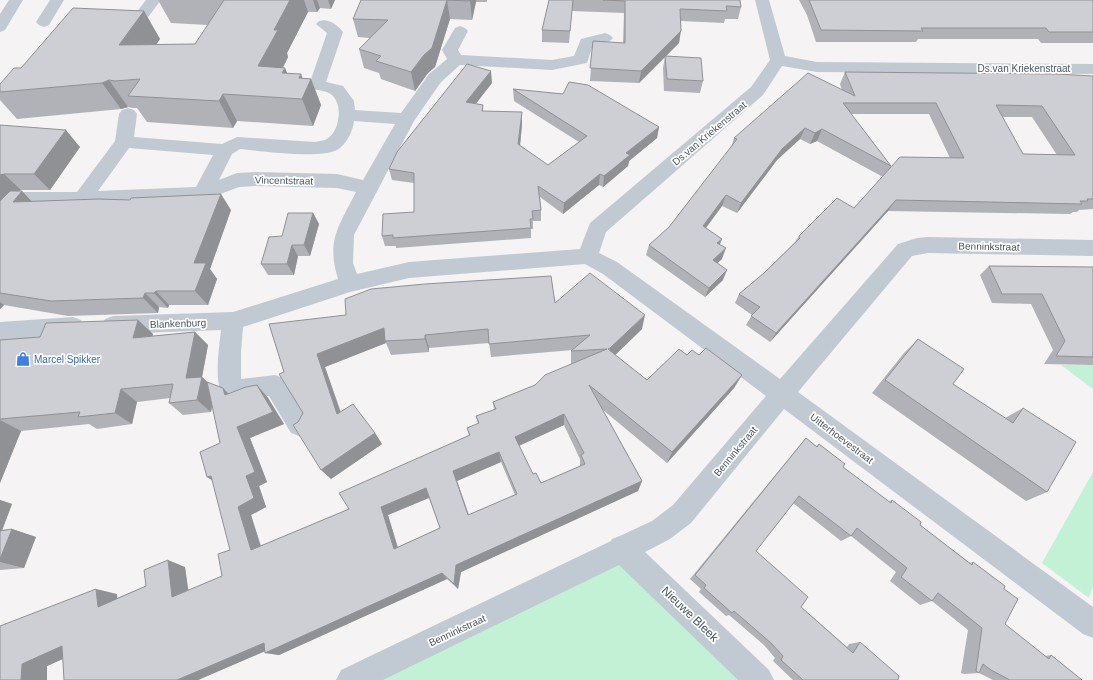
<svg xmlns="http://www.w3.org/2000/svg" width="1093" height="680" viewBox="0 0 1093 680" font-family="Arial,sans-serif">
	<rect width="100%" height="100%" fill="#f5f3f3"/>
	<path fill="#c3f1d5" d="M1061 365H1093V389Z
		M1093 472V586L1089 598 1042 563Z
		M614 556 742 680H375Z"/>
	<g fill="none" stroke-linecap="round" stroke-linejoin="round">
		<path fill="#c1cad2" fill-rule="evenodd" d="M9 0H23L5 30 0 32V14Z
			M50 0H64L49 25 44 27 39 25 36 22Z
			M146 0H161L142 25 137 27 132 25 129 22Z
			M755 0H769L785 56 817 62 1093 64V74L817 72 782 66 763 95 606 232 599 253 617 262 780 379 898 244 917 238 928 237 1093 240V256L928 253 912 256 798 392 1093 607V638L1083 634 784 409 691 523 670 539 645 552 769 670 774 680H738L619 565 383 680H336L341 670 611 541 612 539 622 535 652 521 673 505 766 396 603 274 585 264 409 278 350 292 243 327 241 352V379L275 375 283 378 311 425 307 433 299 436 291 433 269 396 238 400 222 395C214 379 219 349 221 330L113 334 105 331 102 325 105 319 113 316 233 312 338 279C326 240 339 226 356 192L337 188 256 186 239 187 202 201 82 206H26L7 227 0 229V209L14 194 21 192H77L115 141 119 114 122 110 128 108 134 110 137 114 134 137 222 144 237 137 315 142C318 141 322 141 325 140 339 134 344 106 332 95 328 91 317 90 311 89L309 85 327 33 316 24 319 21C328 18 337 24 343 32L326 82 343 86 354 101 355 110 401 113 429 74 447 59 442 50 455 28 460 26 465 28 468 31 458 50 461 55 552 60 574 56 581 39 605 33 610 35 613 38 610 41 593 45 587 63 552 70 460 65 441 82 414 121 354 235 353 263 357 274 409 262 580 249 590 223 751 87 770 60ZM354 121 395 124 363 180 337 174 256 172 237 173 219 180 232 154 240 149C262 151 319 159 337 150 346 145 353 131 354 121ZM129 148 213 155 196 187 98 191Z
			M73 317 81 320 84 326 81 332 73 335 0 340V322Z"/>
	</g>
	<path fill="#b0b2b7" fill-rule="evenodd" d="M158 0H335L331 9 320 8 317 12H308L287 53 288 57 283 68H285L287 74H301L302 78 311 79 321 105 313 126 237 121 233 128 147 122 137 108H133L128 107 121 109 17 119 0 100V84L144 11 160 39 156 45 195 44 208 25 171 23Z
		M361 0H487V2H476L472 20 450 19 435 67 428 73 415 91 381 79 379 73 364 68 359 49 370 38 358 37 353 19Z
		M549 0H740L741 7 738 19H725L724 23 681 21 679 43 666 56 703 81 700 93 664 91 663 68 665 57 639 83 590 81 593 41 623 43 624 13 572 11 569 43 542 42V30Z
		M799 0H1093V43H1041L1038 39H918L916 42H816L807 15Z
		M845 72 1093 76V209L1079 210 1077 212H1073L1070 214 888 211 770 342 746 325 752 315 735 303 739 294 764 273 795 242 799 236 854 208 883 177 817 141 810 144 800 139 777 160 737 213 722 206 706 228 720 245 722 259 717 263 723 280 705 297 646 255 649 245 669 227 731 148 734 138 842 90 840 84ZM851 114H929L950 158 890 169 891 166ZM1002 117H1032L1057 155 1023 154Z
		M492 83 475 104 483 105V111L522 124 520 146 548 165 579 142 514 101 513 89 659 127 657 138 629 161 628 166 613 179 603 187 599 185 563 214 540 197 541 210V221H533V229H531V238L396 248V246H385L382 236 414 212V183L392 180 389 169Z
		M0 125 80 147 50 190H21L19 191H22L32 202 231 210 210 269 217 279 208 305H169L168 308 159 307 158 313 68 316 4 305 0 309Z
		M313 213 319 224 310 256H298L294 275H268L261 264 282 236Z
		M989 266 1093 267V365L1044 364 1053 350 1031 304 992 303 980 275Z
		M555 303 642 329 615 355 647 380 687 355H699L742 375 734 388 667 463 603 410 642 481 638 491 461 572 458 589 447 579 279 655 265 653V651L198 680 63 659 47 666 0 680 117 594V598L146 586 185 567 188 591 222 576 230 550 220 443 212 405 211 412 183 415 169 403 170 398 137 402 132 424 97 429 89 424 21 431 0 483V340L40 337 138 320 153 334 152 336 195 332 208 345 202 377 208 383 223 388 228 394 257 385 268 398 284 424 250 438 267 482 259 486 266 507 251 515 261 546 349 509 469 436 467 428 478 424 476 416 494 410 493 402 535 385 571 364V351L573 350 491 357 489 343 429 348V352L391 355 386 343 325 367 341 412 375 433 382 444 331 479 298 422 303 413 284 372 269 324ZM564 425 580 459V466L541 483 533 474 519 446ZM501 462 515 495 469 515 457 481ZM429 498 440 528 398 547 388 515Z
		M918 339 953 384 1005 418 1023 408 1047 492 1026 501 872 393 904 353Z
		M806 438 816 446 819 444 843 467 889 502 892 500 920 525 970 563 973 562 1004 589 1005 624 1045 656 1051 655 1082 680H993L979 673 964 674 961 673 968 630 932 601 920 605 890 581 896 572 851 536 841 541 793 503 756 551 801 607 847 647 849 644 860 642 898 680H793L773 661 775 658 764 645 729 615 726 616 699 592 701 589 690 579 799 446Z
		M0 500 12 504 2 530 12 529 36 537 24 568 0 570Z"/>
	<path fill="#909195" d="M290 0H304L308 12 287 53 288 57 270 93 258 66 274 30Z
		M313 0H317L320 8 317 12Z
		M328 0H335L331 9Z
		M447 0 450 19 435 67 428 73 415 91 411 72Z
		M470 0H476V2L472 20Z
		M144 11 160 39 137 72 119 45Z
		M681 31 679 43 639 83 641 71Z
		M285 68 296 94 282 73Z
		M491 71 492 83 468 114 466 102Z
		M301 74 306 89 311 79 321 105 313 126 302 99 299 78Z
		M109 80 128 107 121 109 102 83Z
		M223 94 237 121 233 128 219 101Z
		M522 112V124L519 156 518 144Z
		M659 127 657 138 629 161 628 166 603 187 604 176 626 153Z
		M805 128 800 139 777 160 737 213 741 203 782 149Z
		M822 129 817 141 810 144 815 133Z
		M66 130 80 147 50 190 34 174Z
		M4 174 21 190 13 193 0 207V175Z
		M600 174 599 185 563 214 564 203Z
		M22 191 38 208 13 202Z
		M221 194 231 210 210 269 217 279 208 305 195 291 194 263Z
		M726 195 722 206 699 237 703 226Z
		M896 200 888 211 770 342 776 333Z
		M313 213 319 224 310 256 304 245Z
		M722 239 718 249 717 243Z
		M292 245 298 256 294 275 287 264Z
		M726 248 722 259 709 271 713 260Z
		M727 270 723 280 705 297 709 288Z
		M156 291 169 305 168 308 154 293Z
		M145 293 159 307 158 313 143 298Z
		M0 302 4 305 0 309Z
		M645 315 642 329 608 362 610 348Z
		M138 320 153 334 149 352 133 338Z
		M384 328 386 343 325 367 345 426 337 414 317 354Z
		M195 332 208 345 202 377 215 389 211 412 197 400 186 378Z
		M425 335 429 348V352L425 339Z
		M742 375 734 388 667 463 672 452Z
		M257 385 268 398 284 424 250 438 267 482 259 486 266 507 251 515 264 557 251 550 238 507 246 476 237 427Z
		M223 388 235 401 225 395Z
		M121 389 137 402 132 424 115 413Z
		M564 414V425L516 447 515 437Z
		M0 420 21 431 0 483Z
		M375 433 382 444 331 479 321 470Z
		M499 452 501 462 457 481 472 523 453 471Z
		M211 476 222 487 207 477Z
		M642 481 638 491 461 572 458 589 454 584 456 565Z
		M426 488 431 497 388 515 400 556 394 549 381 507Z
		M0 500 12 504 0 536Z
		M12 529 36 537 24 568 0 562V559Z
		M168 560 185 567 190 602 172 597Z
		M442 573 447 579 279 655 265 653Z
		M96 589 117 594 118 611 98 607Z
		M264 643 277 646 198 680H177Z
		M62 646 85 649 47 666V680H21L22 664Z"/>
	<path fill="#cdcfd5" stroke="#909195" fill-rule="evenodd" d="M224 0H290L274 30H278L258 66 285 68 282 73 301 74 299 78 311 79 302 99 223 94 219 101 128 96 140 79 115 81 109 80 102 83 0 92V84L14 68H21L73 8 144 11 119 45 195 44Z
		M361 0H470L469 1 447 0 432 48 424 55 411 72 376 61 381 56 359 49 388 20 353 19Z
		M549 0H573L570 31 542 30Z
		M603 0H740L741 7 726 6 727 11 680 9 681 31 641 71 590 68 593 41 625 43V1Z
		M809 0H1093V32H1049L1046 28H921L923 31 821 30Z
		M665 56 701 58 703 81 667 79Z
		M467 64 491 71 466 102 483 105 482 111 522 112 518 144 548 165 587 136 513 89 563 94 569 82 588 85 659 127 626 153 630 155 614 168 604 176 600 174 564 203 538 186 541 210 532 211 533 219H530L531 228 393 238V235L382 236 383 214 414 212V173L389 169 397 152Z
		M845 72 1057 74 1093 76V199H1087L1088 201H1080L1082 204 896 200 776 333 751 316 760 307 739 294 764 273 800 238 799 236 837 198 854 208 900 157 964 158 936 103H843L891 166 822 129 815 133 805 128 782 149 741 203 726 195 703 226 722 239 717 243 726 248 713 260 727 270 709 288 649 245 669 227 737 139 734 138 808 73 855 96ZM996 105 1042 106 1075 155 1023 154Z
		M0 125 66 130 34 174H4L0 175Z
		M10 191H22L13 202 99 199 130 200 131 198 221 194 194 263H206L195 291H156L154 293H145L143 298 51 301 0 293V201Z
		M288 213H313L304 245H292L287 264H261L269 237 282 236Z
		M989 266 1093 267V357L1056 356 1065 341 1042 294H1002Z
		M590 273 645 315 610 348 608 349 647 380 679 349 687 355 692 350 699 355 706 348 742 375 672 452 589 385 642 481 456 565 454 584 442 573 265 653 264 643 177 680H64L62 646 22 664 21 680H0V626L96 589 98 607 146 586 144 570 168 560 172 597 222 576 218 554 230 550 211 476 207 477 200 452 220 443 207 382 223 388 225 395 246 387 257 385 273 412 237 427 255 472 246 476 254 498 238 507 251 550 349 509 339 493 470 435 467 428 479 423 476 416 496 409 493 402 535 385 545 375 607 349 571 351 590 335 489 344 488 329 425 335V339L385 341 384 328 317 354 337 414 353 404 375 433 321 470 293 425 298 422 303 413 279 374 284 372 269 324 346 315 345 299 371 289 425 284 551 276 555 303ZM564 414 584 453 581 455 585 464 541 483 536 473 533 474 515 437ZM499 452 517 494 468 515 453 471ZM426 488 440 528 394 549 381 507Z
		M138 320 133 338 195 332 186 378 202 377 197 400 169 403 173 384 121 389 115 413 78 417 80 412 0 419V340L40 337 46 323Z
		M918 339 964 369 953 384 1013 423 1023 408 1076 442 1047 492 885 380Z
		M806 438 817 447 819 444 845 464 843 467 891 503 892 500 921 522 920 525 972 565 973 562 1005 586 1004 589 1018 599 1005 624 1049 659 1051 655 1082 680H1010L991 670 983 664 979 673 976 671 982 628 938 593 932 601 901 577 907 568 857 528 851 536 799 496 756 551 808 597 801 607 853 653 860 642 899 676 898 680H803L781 660 783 656 771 643 734 611 732 613 704 588 706 585 695 575Z
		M12 529 0 559V531Z"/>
	<defs>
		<symbol id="shop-bare" viewBox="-9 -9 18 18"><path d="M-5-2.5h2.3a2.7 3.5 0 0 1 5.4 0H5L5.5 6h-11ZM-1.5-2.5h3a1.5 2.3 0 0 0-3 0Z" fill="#3f7fe0" stroke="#fff" stroke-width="2.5" paint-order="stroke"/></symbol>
	</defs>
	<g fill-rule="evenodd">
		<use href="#shop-bare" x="13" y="349" width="20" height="20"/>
	</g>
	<g text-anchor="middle" stroke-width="3.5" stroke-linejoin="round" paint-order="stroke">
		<g font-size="10" fill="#4a5661" stroke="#fff">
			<text x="1024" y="72">Ds.van Kriekenstraat</text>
			<text transform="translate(709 133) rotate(-40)" y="4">Ds.van Kriekenstraat</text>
			<text transform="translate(284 180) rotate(1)" y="4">Vincentstraat</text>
			<text transform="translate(989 246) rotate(1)" y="4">Benninkstraat</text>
			<text transform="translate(178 323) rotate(-2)" y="4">Blankenburg</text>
			<text transform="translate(842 438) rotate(37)" y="4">Uitterhoevestraat</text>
			<text transform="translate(735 451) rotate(-50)" y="4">Benninkstraat</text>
			<text transform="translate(457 630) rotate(-25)" y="4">Benninkstraat</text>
		</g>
		<g font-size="10" fill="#366cbe" stroke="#fff" text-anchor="start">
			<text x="34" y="363">Marcel Spikker</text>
		</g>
		<g font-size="12" fill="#4a5661" stroke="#fff">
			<text transform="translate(690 614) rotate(44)" y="4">Nieuwe Bleek</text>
		</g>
	</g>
</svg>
